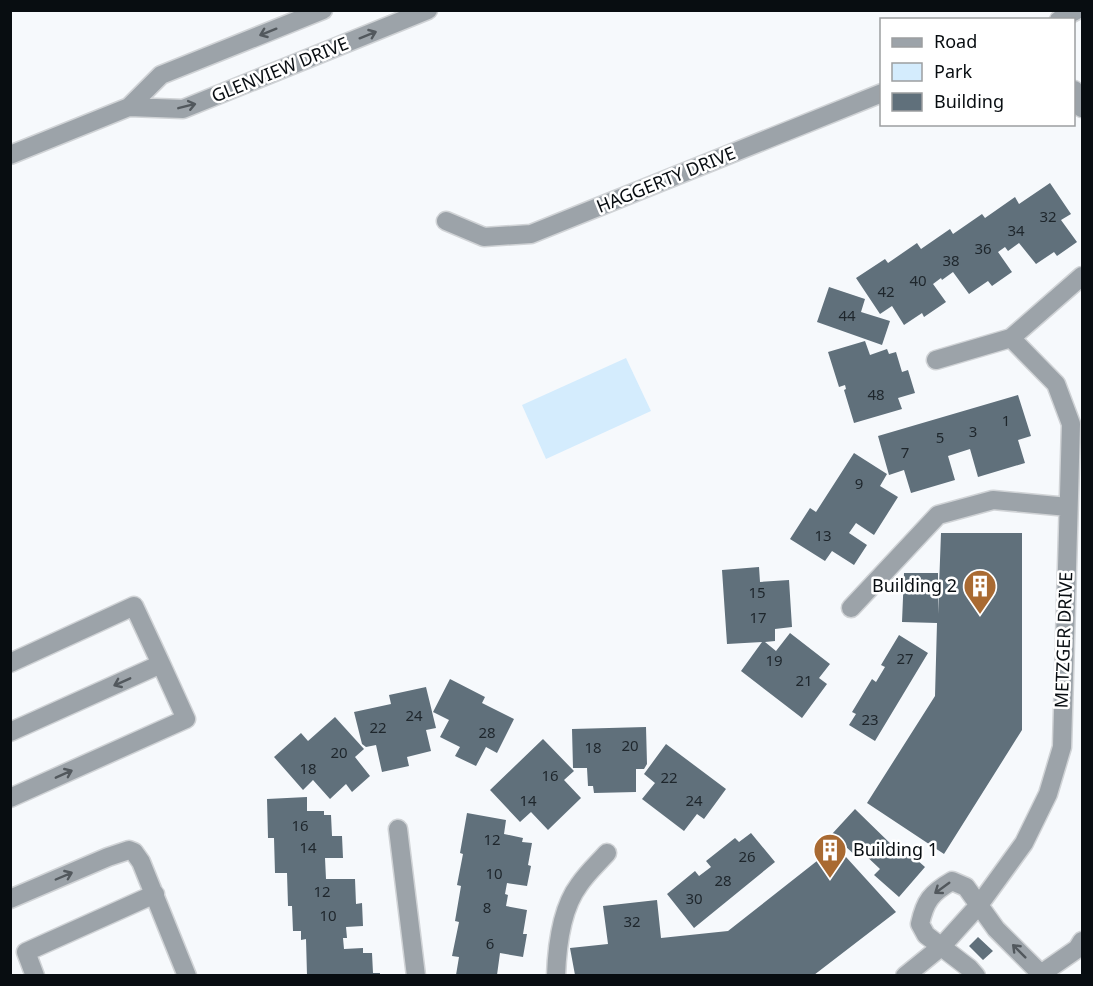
<svg xmlns="http://www.w3.org/2000/svg" width="1093" height="986" viewBox="0 0 1093 986" font-family="'Noto Sans',sans-serif">
	<rect width="100%" height="100%" fill="#f6f9fc"/>
	<path fill="#d4ecfd" d="M626 358 651 411 546 459 522 405Z"/>
	<path fill="#60707b" d="M1050 183 1071 214 1061 220 1077 242 1057 256 1054 252 1036 264 1019 243 1008 251 1005 247 998 252 1012 272 992 286 988 281 969 294 953 272 942 280 941 278 933 284 946 302 924 317 922 313 904 325 892 306 880 314 856 278 885 259 888 263 917 243 921 249 950 229 953 234 982 214 985 218 1015 197 1019 204Z
		M829 287 865 299 861 312 890 321 882 345 817 322Z
		M865 341 870 355 887 349 889 354 896 352 902 372 908 370 915 393 898 398 902 409 854 423 844 390 846 389 845 385 839 387 828 352Z
		M1018 395 1031 436 1018 440 1025 463 978 477 970 449 948 456 955 480 911 493 904 470 889 475 878 436Z
		M854 453 887 474 880 486 898 497 874 535 856 523 849 533 867 545 854 565 832 551 825 561 790 539 810 508 816 512Z
		M941 533H1022V730L944 854 867 803 935 696 937 623 902 622 904 573H938V614Z
		M759 567 760 582 789 580 792 627 775 629V641L765 642 776 651 790 633 830 664 819 678 827 684 802 718 741 671 762 642 727 644 722 570Z
		M899 635 928 653 875 741 849 725 856 714 852 712 872 679 876 682 885 667 881 665Z
		M450 679 485 697 482 703 514 719 497 753 486 747 476 766 455 756 460 747 440 737 449 720 433 712Z
		M426 687 436 728 426 730 431 751 407 757 409 766 382 772 376 745 366 747 362 744 354 712 391 704 389 695Z
		M335 717 364 749 355 757 370 776 352 792 346 784 330 799 313 780 303 790 274 757 301 733 308 741Z
		M646 727 647 764 644 769H636V792L594 793 593 786H588L587 768H573L572 729Z
		M543 739 574 771 564 780 581 798 548 830 531 812 520 822 490 790Z
		M666 744 726 789 704 819 697 814 684 831 642 799 655 783 644 774Z
		M307 797V811H324V815H331L332 836H342L343 858H325L326 879H355L356 904 362 903 363 926 346 927 347 938H343L344 949 363 948V953H372L373 973H380V975H307L306 939 301 940V931H293L292 906H288L287 873H275L274 838H268L267 799Z
		M855 809 896 849 900 845 925 867 899 897 874 875 880 869 862 852 857 857 832 834Z
		M467 813 506 820 504 834 523 838 522 842 532 843 528 865 531 866 527 886 507 883 505 894 508 895 506 906 527 910 523 934H527L523 957 500 953 497 975H456L459 957 452 956 459 922 455 921 461 886 457 885 463 854 460 853Z
		M751 833 775 862 694 928 667 894 695 871 699 876 711 867 706 861 735 838 739 842Z
		M836 846 896 912 814 975H575L570 948 608 944 603 906 657 900 661 938 728 931Z
		M978 937 993 951 983 960 969 946Z"/>
	<g fill="none" stroke-linecap="round" stroke-linejoin="round">
		<defs>
			<path id="minor" d="M1059 20 1077 10
				M1074 90 1082 108
				M129 107 183 109 428 10
				M10 155 129 107 161 75 323 10
				M446 221 484 237 531 234 882 93
				M936 360 1011 338 1082 276
				M851 608 938 515 993 500 1068 507
				M10 663 134 606 161 664
				M10 732 161 664 186 719 10 798
				M398 829 416 976
				M10 899 108 857 129 850 134 852 141 862 187 976
				M35 976 26 952 155 894
				M556 976C557 946 561 909 579 885 587 873 598 863 607 853
				M905 976 942 946 979 905 1024 843 1048 794 1062 747 1071 424 1056 384 1011 338
				M976 976 969 968 926 935 920 924C925 901 931 893 952 881L966 887 996 929 1041 974
				M1038 976 1077 949 1082 941"/>
		</defs>
		<use href="#minor" stroke="#d0d3d6" stroke-width="21"/>
		<use href="#minor" stroke="#9ca3a9" stroke-width="18"/>
	</g>
	<defs><path id="oneway-shaft" d="M-6 0H5M1.5-3L5.5 0L1.5 3" fill="none" stroke-width="1.6" stroke-linecap="round" stroke-linejoin="round" transform="scale(1.5)"/></defs>
	<g stroke="#52585d">
		<use href="#oneway-shaft" transform="translate(268 32) rotate(158)"/>
		<use href="#oneway-shaft" transform="translate(368 35) rotate(-22)"/>
		<use href="#oneway-shaft" transform="translate(187 106) rotate(-14)"/>
		<use href="#oneway-shaft" transform="translate(122 682) rotate(156)"/>
		<use href="#oneway-shaft" transform="translate(64 774) rotate(-24)"/>
		<use href="#oneway-shaft" transform="translate(64 876) rotate(-23)"/>
		<use href="#oneway-shaft" transform="translate(942 888) rotate(144)"/>
		<use href="#oneway-shaft" transform="translate(1019 951) rotate(-135)"/>
	</g>
	<defs>
		<symbol id="building-pin" viewBox="-11 -11 22 30"><path d="M0 17L-7.5 6A9.5 9.5 0 1 1 7.5 6Z" fill="#a96a32" stroke="#fff"/><path d="M-4-6H4V6H1V3H-1V6H-4ZM-2.5-4.3h1.7v1.8h-1.7ZM.8-4.3h1.7v1.8H.8ZM-2.5-1h1.7V.8h-1.7ZM.8-1h1.7V.8H.8Z" fill="#fff"/></symbol>
	</defs>
	<g fill-rule="evenodd">
		<use href="#building-pin" x="961" y="567" width="38" height="52"/>
		<use href="#building-pin" x="811" y="831" width="38" height="52"/>
	</g>
	<g text-anchor="middle" stroke-width="5" stroke-linejoin="round" paint-order="stroke">
		<g font-size="15" fill="#1e262c">
			<text x="1048" y="222">32</text>
			<text x="1016" y="236">34</text>
			<text x="983" y="254">36</text>
			<text x="951" y="266">38</text>
			<text x="918" y="286">40</text>
			<text x="886" y="297">42</text>
			<text x="847" y="321">44</text>
			<text x="876" y="400">48</text>
			<text x="1006" y="426">1</text>
			<text x="973" y="437">3</text>
			<text x="940" y="443">5</text>
			<text x="905" y="458">7</text>
			<text x="859" y="489">9</text>
			<text x="823" y="541">13</text>
			<text x="757" y="598">15</text>
			<text x="758" y="623">17</text>
			<text x="905" y="664">27</text>
			<text x="774" y="666">19</text>
			<text x="804" y="686">21</text>
			<text x="414" y="721">24</text>
			<text x="870" y="725">23</text>
			<text x="378" y="733">22</text>
			<text x="487" y="738">28</text>
			<text x="630" y="751">20</text>
			<text x="593" y="753">18</text>
			<text x="339" y="758">20</text>
			<text x="308" y="774">18</text>
			<text x="550" y="781">16</text>
			<text x="669" y="783">22</text>
			<text x="528" y="806">14</text>
			<text x="694" y="806">24</text>
			<text x="300" y="831">16</text>
			<text x="492" y="845">12</text>
			<text x="308" y="853">14</text>
			<text x="747" y="862">26</text>
			<text x="494" y="879">10</text>
			<text x="723" y="886">28</text>
			<text x="322" y="897">12</text>
			<text x="694" y="904">30</text>
			<text x="487" y="913">8</text>
			<text x="328" y="921">10</text>
			<text x="632" y="927">32</text>
			<text x="490" y="949">6</text>
		</g>
		<g font-size="18" fill="#080d11" stroke="#fff">
			<text transform="translate(280 70) rotate(-22)" y="6">GLENVIEW DRIVE</text>
			<text transform="translate(666 180) rotate(-22)" y="6">HAGGERTY DRIVE</text>
			<text transform="translate(1064 640) rotate(-88)" y="6">METZGER DRIVE</text>
		</g>
		<g font-size="18" fill="#080d11" stroke="#fff" text-anchor="end">
			<text x="957" y="592">Building 2</text>
			<text x="853" y="856" text-anchor="start">Building 1</text>
		</g>
	</g>
	<rect width="1093" height="986" fill="none" stroke="#080d11" stroke-width="24"/>
	<rect x="880" y="18" width="195" height="108" fill="#ffffff" stroke="#9c9ea0" stroke-width="1.5"/>
	<rect x="892" y="38" width="30" height="9" fill="#9ca3a9" stroke="#9c9ea0" stroke-width="1.5"/>
	<text x="934" y="48" font-size="18" fill="#080d11">Road</text>
	<rect x="892" y="63" width="30" height="18" fill="#d4ecfd" stroke="#9c9ea0" stroke-width="1.5"/>
	<text x="934" y="78" font-size="18" fill="#080d11">Park</text>
	<rect x="892" y="93" width="30" height="18" fill="#60707b" stroke="#9c9ea0" stroke-width="1.5"/>
	<text x="934" y="108" font-size="18" fill="#080d11">Building</text>
</svg>
